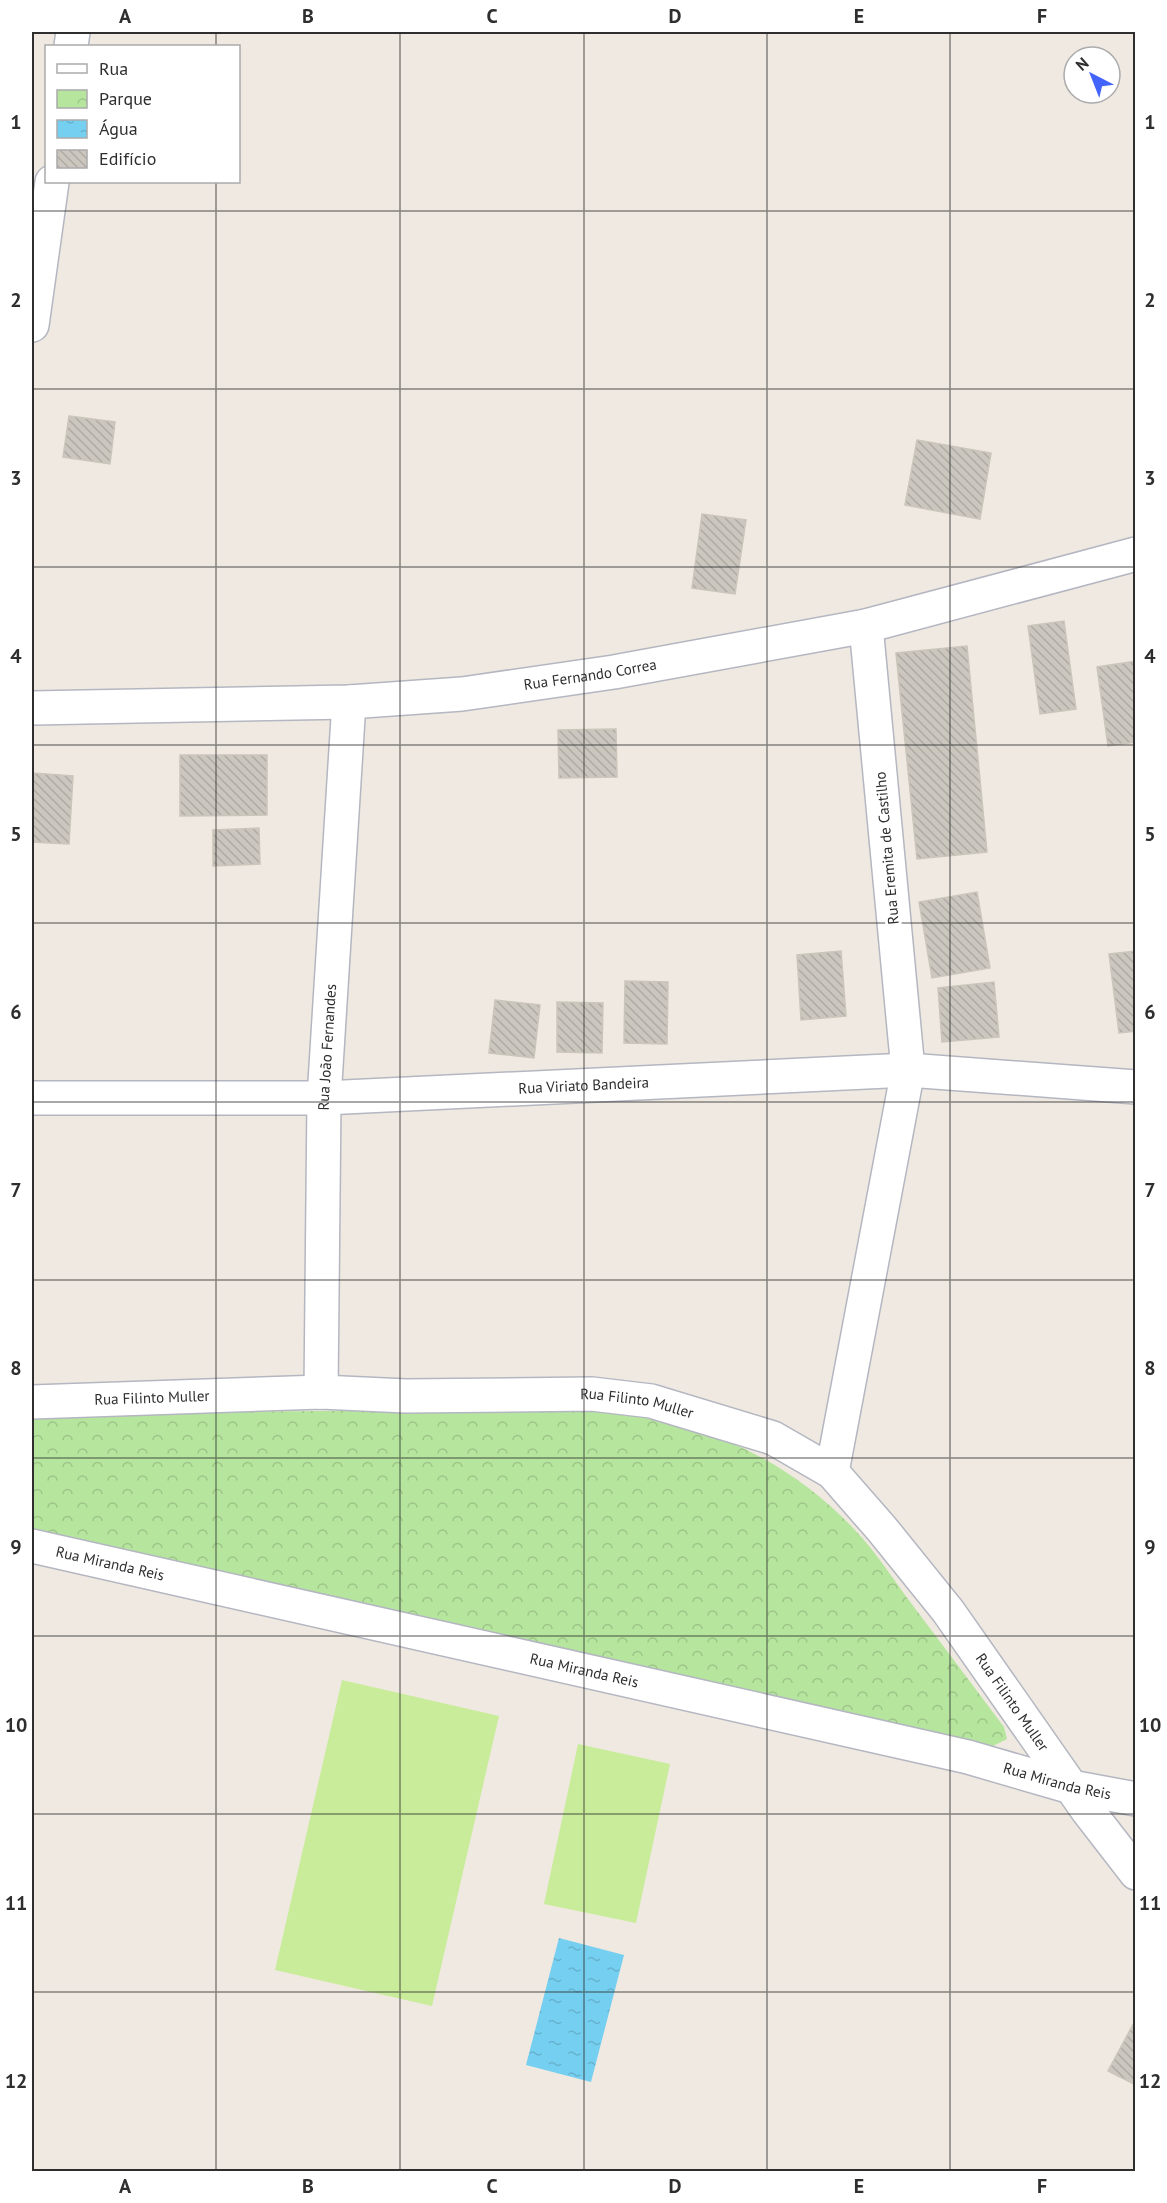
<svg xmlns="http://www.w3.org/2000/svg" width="1167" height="2203" viewBox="0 0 1167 2203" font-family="'PT Sans',sans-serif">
	<defs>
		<pattern id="park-crowns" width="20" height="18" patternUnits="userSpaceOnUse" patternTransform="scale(1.5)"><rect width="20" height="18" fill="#b6e59e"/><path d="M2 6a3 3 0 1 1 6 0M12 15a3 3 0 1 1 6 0" fill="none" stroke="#9dc588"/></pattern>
		<pattern id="water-ripples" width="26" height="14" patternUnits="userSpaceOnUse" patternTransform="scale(1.5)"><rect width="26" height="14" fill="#75cff0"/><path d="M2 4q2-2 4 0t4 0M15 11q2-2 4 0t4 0" fill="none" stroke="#66b2ce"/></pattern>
		<pattern id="building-back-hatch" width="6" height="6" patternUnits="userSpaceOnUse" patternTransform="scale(1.5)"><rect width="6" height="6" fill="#cbc7bf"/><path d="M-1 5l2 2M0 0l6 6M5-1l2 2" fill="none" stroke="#afaba4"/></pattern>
	</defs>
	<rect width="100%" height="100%" fill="#efe9e1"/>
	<path fill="url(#park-crowns)" d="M319 1411H616C709 1424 790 1461 855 1530 876 1552 893 1579 911 1603 942 1644 973 1686 1004 1727L1007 1739 991 1747 32 1531V1413Z"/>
	<path fill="#c9ec9a" d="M342 1680 499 1716 432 2006 275 1970Z
		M578 1744 670 1764 636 1923 544 1904Z"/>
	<path fill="url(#water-ripples)" d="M559 1938 624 1955 591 2082 526 2065Z"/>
	<path fill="url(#building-back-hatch)" stroke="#cbc5ba" stroke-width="1.5" d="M69 416 115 422 110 464 63 457Z
		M917 440 991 453 980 519 905 505Z
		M702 514 746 520 735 594 692 588Z
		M1064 621 1076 709 1040 714 1028 626Z
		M967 646 987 852 917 859 896 653Z
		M1136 661V742L1108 746 1097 667Z
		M616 729 617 777 559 778 558 730Z
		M180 755H267V815L180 816Z
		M32 773 73 776 69 844 32 842Z
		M259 828 260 864 213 866V830Z
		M977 892 990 968 932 978 919 902Z
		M841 951 846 1016 801 1020 797 955Z
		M1136 951V1031L1119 1033 1109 954Z
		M625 981 668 982 667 1044 624 1043Z
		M994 982 999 1037 942 1042 938 988Z
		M495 1000 540 1005 534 1058 489 1053Z
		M557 1002 603 1003 602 1053 557 1052Z
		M1136 2019V2085L1108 2071Z"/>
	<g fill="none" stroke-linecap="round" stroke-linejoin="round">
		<defs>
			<g id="minor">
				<path d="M71 46 73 32"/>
				<path d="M32 325 52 182"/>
				<path id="s1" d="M32 708 349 702 462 694 614 672 866 626 1136 554"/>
				<path id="s2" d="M32 1098H324L908 1070 1136 1087"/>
				<path id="s3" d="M321 1392 324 1098 349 702"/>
				<path id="s4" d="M32 1402 321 1392 406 1396 592 1394 651 1401 773 1438 832 1472 881 1528 948 1611 1088 1811 1136 1873"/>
				<path d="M832 1472 908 1070 866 626"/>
				<path id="s5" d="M32 1546 968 1757 1071 1787 1136 1799"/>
			</g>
		</defs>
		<use href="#minor" stroke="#b4b7c1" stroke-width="36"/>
		<use href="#minor" stroke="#fff" stroke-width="33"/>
	</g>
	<path fill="none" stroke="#2e2e2e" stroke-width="1.5" stroke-opacity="0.55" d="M216 32V46M400 32V2172M584 32V2172M767 32V2172M950 32V2172M216 182V2172M32 211H1136M32 389H1136M32 567H1136M32 745H1136M32 923H1136M32 1102H1136M32 1280H1136M32 1458H1136M32 1636H1136M32 1814H1136M32 1992H1136"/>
	<g text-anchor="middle" stroke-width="6" stroke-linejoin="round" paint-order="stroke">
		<g font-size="15" fill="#2e2e2e" stroke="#fff">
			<text dy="5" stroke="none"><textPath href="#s1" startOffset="560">Rua Fernando Correa</textPath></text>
			<text transform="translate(887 848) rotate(-95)" y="5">Rua Eremita de Castilho</text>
			<text dy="5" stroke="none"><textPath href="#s3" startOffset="345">Rua João Fernandes</textPath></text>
			<text dy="5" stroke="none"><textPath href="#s2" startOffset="552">Rua Viriato Bandeira</textPath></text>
			<text dy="5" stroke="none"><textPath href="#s4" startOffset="120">Rua Filinto Muller</textPath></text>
			<text dy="5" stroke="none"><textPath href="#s4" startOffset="606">Rua Filinto Muller</textPath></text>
			<text dy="5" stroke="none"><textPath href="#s5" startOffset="80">Rua Miranda Reis</textPath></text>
			<text dy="5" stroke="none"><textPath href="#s5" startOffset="566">Rua Miranda Reis</textPath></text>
			<text dy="5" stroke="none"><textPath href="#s4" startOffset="1108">Rua Filinto Muller</textPath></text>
			<text dy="5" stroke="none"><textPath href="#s5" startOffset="1052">Rua Miranda Reis</textPath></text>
		</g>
	</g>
	<rect width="1167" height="2203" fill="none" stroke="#ffffff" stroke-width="66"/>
	<rect x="45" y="45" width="195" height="138" fill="#ffffff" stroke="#ababab" stroke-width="1.5"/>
	<rect x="57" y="64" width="30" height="9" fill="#ffffff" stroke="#ababab" stroke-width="1.5"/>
	<text x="99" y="75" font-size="18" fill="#2e2e2e">Rua</text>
	<rect x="57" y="90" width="30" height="18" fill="url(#park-crowns)" stroke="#ababab" stroke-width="1.5"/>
	<text x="99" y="105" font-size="18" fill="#2e2e2e">Parque</text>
	<rect x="57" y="120" width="30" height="18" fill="url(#water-ripples)" stroke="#ababab" stroke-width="1.5"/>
	<text x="99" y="135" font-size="18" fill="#2e2e2e">Água</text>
	<rect x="57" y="150" width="30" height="18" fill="url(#building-back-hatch)" stroke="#ababab" stroke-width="1.5"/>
	<text x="99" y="165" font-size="18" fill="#2e2e2e">Edifício</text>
	<g transform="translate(1092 75) rotate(318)"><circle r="28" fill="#ffffff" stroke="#ababab" stroke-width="1.5"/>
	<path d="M0-4.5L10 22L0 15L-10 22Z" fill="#4264fb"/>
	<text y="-9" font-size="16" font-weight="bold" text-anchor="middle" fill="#2e2e2e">N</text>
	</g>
	<rect x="33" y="33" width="1101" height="2137" fill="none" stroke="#2e2e2e" stroke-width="2"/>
	<g font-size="20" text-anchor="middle" font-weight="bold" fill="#2e2e2e">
		<text x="125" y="23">A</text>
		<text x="308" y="23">B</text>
		<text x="492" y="23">C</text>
		<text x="675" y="23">D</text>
		<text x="859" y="23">E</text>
		<text x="1042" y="23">F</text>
		<text x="16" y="129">1</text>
		<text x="1150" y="129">1</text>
		<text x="16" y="307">2</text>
		<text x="1150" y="307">2</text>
		<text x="16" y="485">3</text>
		<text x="1150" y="485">3</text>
		<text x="16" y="663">4</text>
		<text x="1150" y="663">4</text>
		<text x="16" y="841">5</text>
		<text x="1150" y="841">5</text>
		<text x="16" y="1019">6</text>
		<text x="1150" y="1019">6</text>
		<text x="16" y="1197">7</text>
		<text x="1150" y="1197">7</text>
		<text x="16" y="1375">8</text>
		<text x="1150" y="1375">8</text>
		<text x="16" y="1554">9</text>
		<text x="1150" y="1554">9</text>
		<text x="16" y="1732">10</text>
		<text x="1150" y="1732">10</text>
		<text x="16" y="1910">11</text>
		<text x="1150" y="1910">11</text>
		<text x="16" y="2088">12</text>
		<text x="1150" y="2088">12</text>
		<text x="125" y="2193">A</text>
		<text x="308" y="2193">B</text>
		<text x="492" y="2193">C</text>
		<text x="675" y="2193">D</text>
		<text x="859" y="2193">E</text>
		<text x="1042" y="2193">F</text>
	</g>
</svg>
